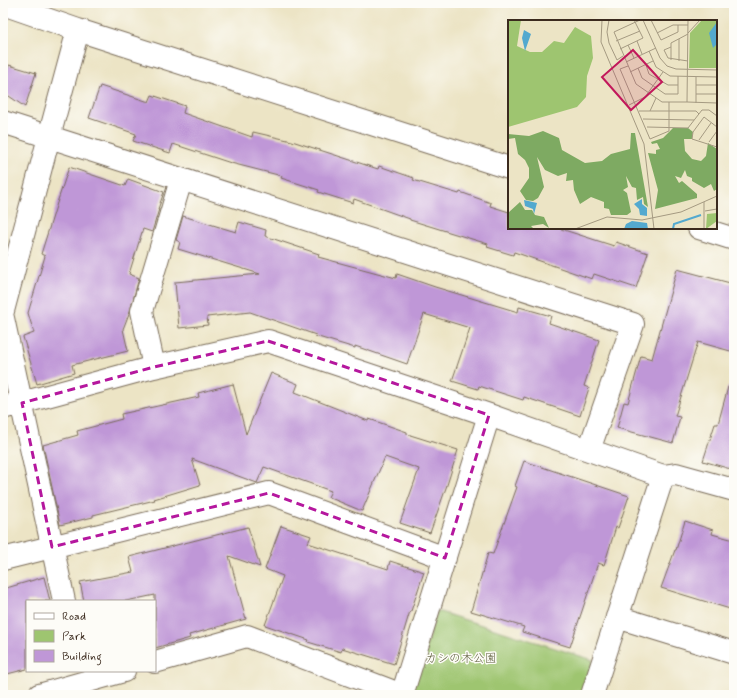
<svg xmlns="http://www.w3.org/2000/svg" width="737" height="698" viewBox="0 0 737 698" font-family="Mynerve,'Klee One',sans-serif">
	<rect width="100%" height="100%" fill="#fdfcf7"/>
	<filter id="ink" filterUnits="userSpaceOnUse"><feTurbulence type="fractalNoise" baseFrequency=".025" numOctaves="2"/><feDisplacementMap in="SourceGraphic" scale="8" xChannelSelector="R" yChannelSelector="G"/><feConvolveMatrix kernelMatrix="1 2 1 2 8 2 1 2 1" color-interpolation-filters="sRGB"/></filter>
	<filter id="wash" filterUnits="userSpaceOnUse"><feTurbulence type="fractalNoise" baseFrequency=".012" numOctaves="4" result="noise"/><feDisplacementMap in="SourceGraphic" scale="16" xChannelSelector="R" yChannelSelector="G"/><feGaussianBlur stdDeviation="0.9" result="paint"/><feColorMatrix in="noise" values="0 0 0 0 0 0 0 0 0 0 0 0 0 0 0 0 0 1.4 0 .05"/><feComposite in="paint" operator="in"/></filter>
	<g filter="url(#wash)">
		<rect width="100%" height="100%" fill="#ece4c5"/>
		<path fill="#9ec570" stroke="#6c7847" d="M437 611 593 660 582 695H411Z"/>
		<g id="blocks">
			<path fill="#bf97d7" d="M9 65 36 73 25 107 3 92V82Z
				M100 86 149 102 152 95 185 106 183 113 252 137 253 132 292 141 378 169 379 166 414 178 413 180 459 194 460 192 491 203 490 206 509 212V228H558L614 246 616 242 648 253 636 288 594 274 592 279 514 252 513 255 487 247 488 244 410 220V219L354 199 353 203 318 192 319 190 281 178 282 176 231 163 173 144 170 153 133 141 136 134 89 118Z
				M69 167 125 186 128 179 164 192 158 209H159L152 232 143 229 129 274 139 278 130 311 123 329 128 351 72 365 74 373 37 384 23 337 34 333 28 313 45 256 41 254 57 203Z
				M183 216 236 232 239 222 266 230 265 236 319 254 318 257 396 278 397 274 435 287 518 312 519 307 551 316 549 323 599 340 584 386 589 388 580 416 524 397 523 400 479 386 478 389 452 381 470 328 424 314 407 364 355 346V348L315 336 316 335 250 312 207 317 208 325 179 328 175 282 260 274 178 249 180 242 176 240Z
				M677 269 734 284V352L698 342 675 416 680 417 673 443 617 428 624 402 628 403 641 356 652 359Z
				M271 373 298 384 295 392 368 421 369 419 407 432V434L458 450 447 485 430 533 400 523 419 469 385 457 362 511 328 497 331 491 264 467 257 483 192 459 200 485 154 499 155 500 93 515V517L60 525 43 445 78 435 77 431 122 419 121 414 199 397 198 393 233 384 246 434Z
				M728 387H734V470L703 461 715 424H718Z
				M524 461 629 496 618 528 616 527 604 565 598 563 570 647 522 632 524 627 471 611 488 553 493 554 517 487 515 486Z
				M685 521 713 530 712 534 734 540V598L730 609 661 588 675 550H676Z
				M281 526 311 536 308 543 388 569 390 561 424 572 411 611H410L394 664 342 648 341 652 308 642 309 640 265 625 283 576 265 569Z
				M248 527 260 567 229 556 246 619 189 635 190 638 155 648V595L126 601H84L80 582 133 572 129 557Z
				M44 577 50 601H27V669L3 675V589Z"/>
		</g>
	</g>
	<g filter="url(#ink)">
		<use href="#blocks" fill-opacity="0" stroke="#796b58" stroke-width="1"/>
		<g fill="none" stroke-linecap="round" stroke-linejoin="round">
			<defs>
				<path id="minor" d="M3 4 78 30 509 168
					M3 122 633 324 589 450
					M699 228 734 239
					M3 311 49 137 78 30
					M3 318 64 601
					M154 367 142 311 181 180
					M3 408 154 367 268 341 489 415 663 476 676 474 734 490
					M3 559 269 493 445 558
					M617 617 734 653
					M155 662 247 636 402 695 489 415
					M39 695 124 671
					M592 695 663 476"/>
			</defs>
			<use href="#minor" stroke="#796b58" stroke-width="24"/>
			<use href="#minor" stroke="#fff" stroke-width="22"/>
		</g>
	</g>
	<path fill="none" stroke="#b5179e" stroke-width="3" stroke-dasharray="8 5" stroke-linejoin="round" d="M268 341 489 415 445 558 269 493 52 547 22 403 154 367Z"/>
	<g text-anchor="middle" stroke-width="3" stroke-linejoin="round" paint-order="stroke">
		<g font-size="12" fill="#595837" stroke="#fdfcf7">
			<text x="461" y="662">カシの木公園</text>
		</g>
	</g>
	<g transform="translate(508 20)">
		<rect width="209" height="209" fill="#ece4c5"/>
		<path d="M0 0H13L9 26 22 32H34L46 21 56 23 67 7 83 16 85 38 79 56 78 77 69 87 0 107ZM194 0H209V48H181L182 13ZM209 193V201L198 209 199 194Z" fill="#9ec570"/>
		<path d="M165 108H180L185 112 184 119H176L177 131 184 139 193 141 198 136 200 123 209 129V169L206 171 203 164 196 168 184 161V158L179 156 177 150 173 158 167 156 171 163 174 161 189 174V178L147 189 150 170 140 133 148 134V130L152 129 149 123 144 124 143 122 155 118ZM35 111 51 118 54 130 77 143 94 141 103 134 122 129 123 113H127L140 187 136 184 135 177 129 180 128 168 124 167 118 156 120 167 115 170 119 173 123 192 119 195H103L101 189 96 188V182L83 177 72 184 66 170 65 160 58 161 59 153 50 156 37 150 29 137 36 167 30 178 25 181 18 180 12 171 21 158V148L17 140 10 134 7 118 0 119V114L21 116ZM12 182 17 190H24L27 195 36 197 41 208 35 204 23 206 26 209H0V193Z" fill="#7eaa62"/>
		<path d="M209 2V24L205 28 201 13ZM16 10 23 14 17 31 14 18ZM134 179V184L139 188V196L132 195 131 189 126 184ZM16 180 29 183 26 194 25 189 17 186ZM124 201 139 203 140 209H116L118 204Z" fill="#53a9cf"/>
		<path fill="none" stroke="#53a9cf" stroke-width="2" d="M165 209 166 204 193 195"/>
		<path fill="none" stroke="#a59a82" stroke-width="1" d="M94 0 93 22 136 124 146 209M101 0 99 12 101 23 109 40 115 36M132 0 106 12 128 64 154 82H179L180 0M135 0 152 38 159 46 168 49 209 50M143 0 153 20 170 12V5M149 13 165 5H180M180 13 192 0M171 19V41M108 21 132 11M129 21 134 34M120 25 126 38M163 27 156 30 160 38 180 41M112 29 135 18 126 0M141 31 148 47 162 56 209 57M163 40V23L180 14M118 42 148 28M138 45 141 54 160 65H170M120 46 112 49 142 119 161 111V82M130 48 134 58 157 74H170V56M122 52 145 41M188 65H209M188 74H209M179 82 209 83M188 83V57M121 85 137 77 155 52M131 91H188L191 94M142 91 148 78M135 99 186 100M139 107 180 108 194 90H201L209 96M209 107 196 97 185 112 184 119 209 127M191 120 203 103M201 122 209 111M196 182V209M197 191 209 189M67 209 99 197 134 200 173 192 209 176"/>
		<path fill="#c2185b" fill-opacity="0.15" stroke="#c2185b" stroke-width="2" d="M125 30 154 62 123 90 94 57Z"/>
		<rect width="209" height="209" fill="none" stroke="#3b2a1e" stroke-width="2"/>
	</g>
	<rect width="737" height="698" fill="none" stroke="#fdfcf7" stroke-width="16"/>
	<rect x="26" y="600" width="130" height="72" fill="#fdfcf7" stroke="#afa8a0"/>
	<rect x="34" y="613" width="20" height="6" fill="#ffffff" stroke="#afa8a0"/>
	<text x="62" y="620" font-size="12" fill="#3b2a1e">Road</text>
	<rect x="34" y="630" width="20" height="12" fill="#9ec570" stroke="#afa8a0"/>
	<text x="62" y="640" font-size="12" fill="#3b2a1e">Park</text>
	<rect x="34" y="650" width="20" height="12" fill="#bf97d7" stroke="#afa8a0"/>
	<text x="62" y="660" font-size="12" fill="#3b2a1e">Building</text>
</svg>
